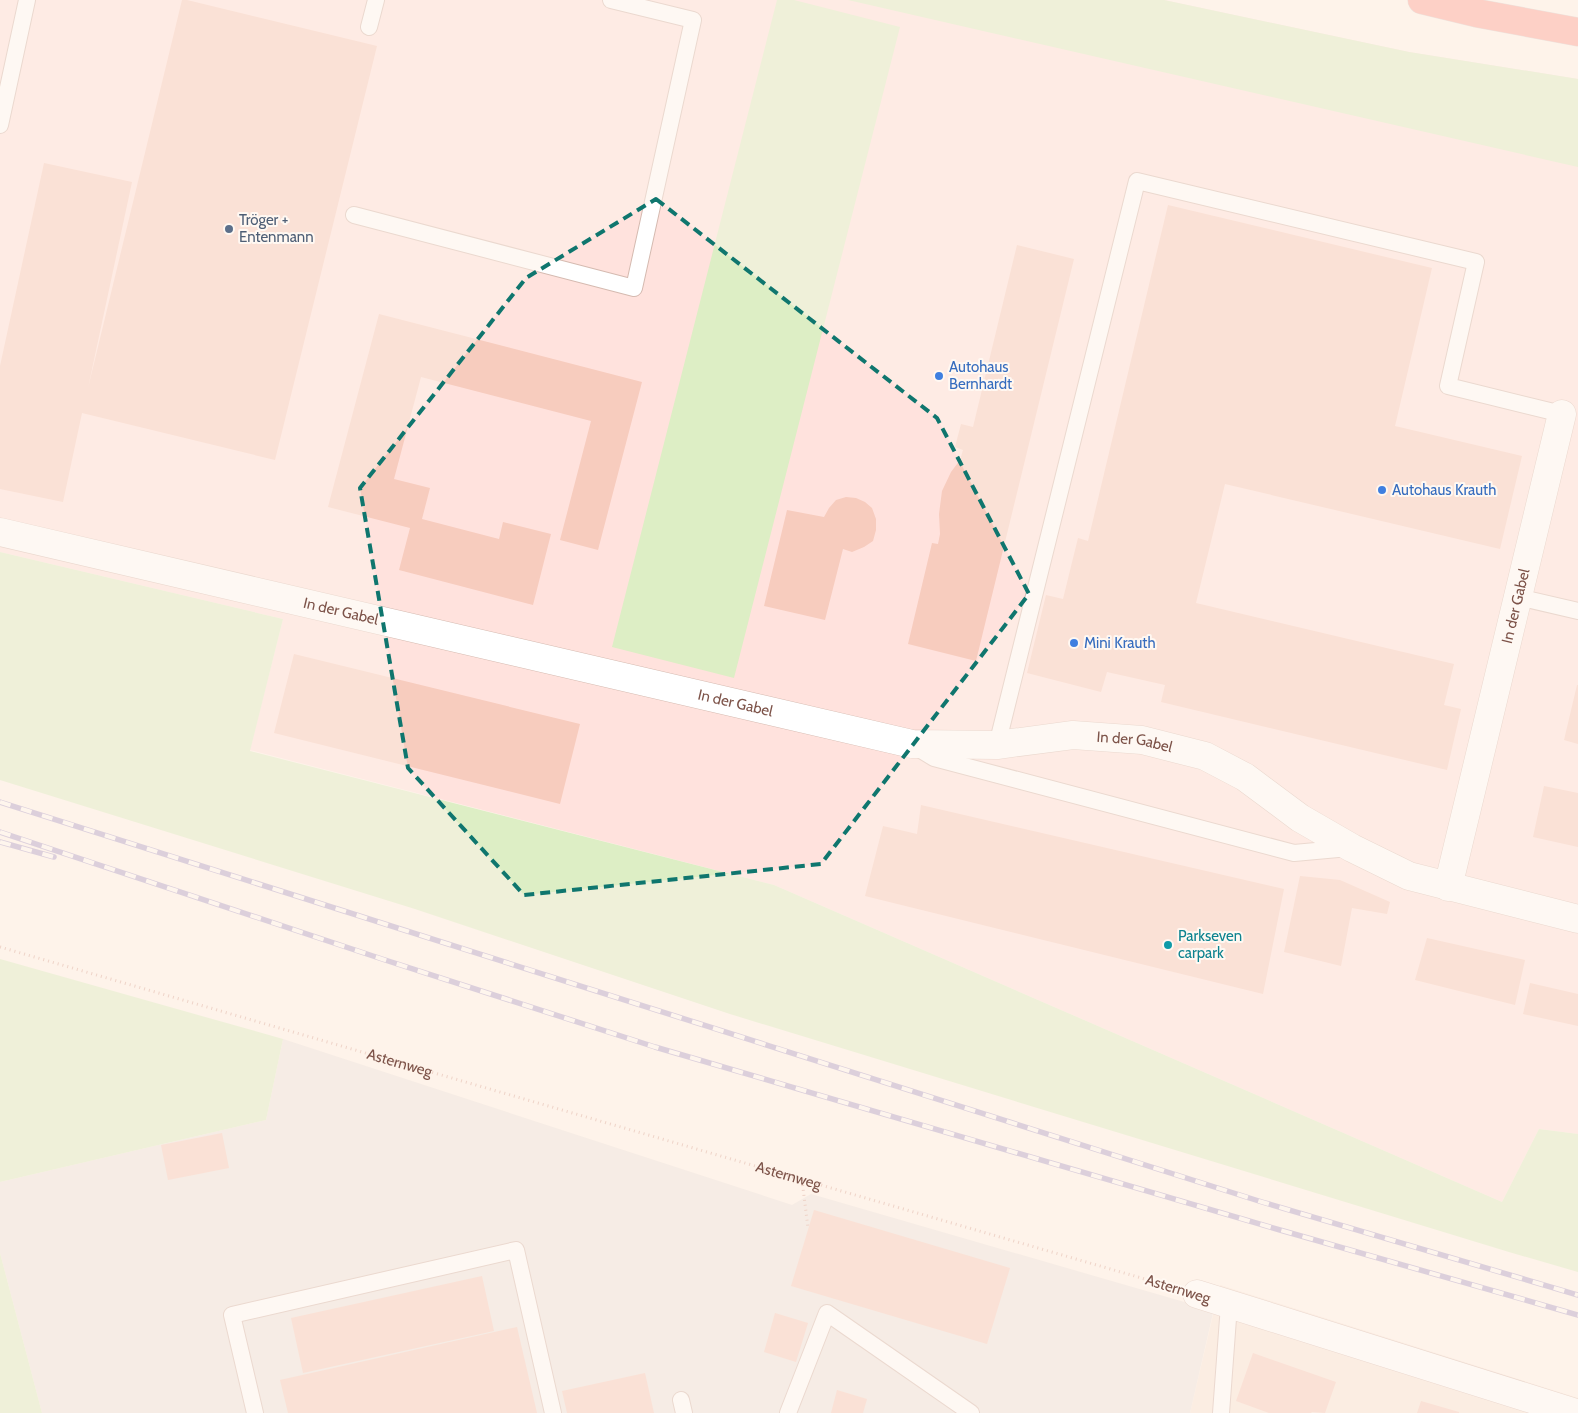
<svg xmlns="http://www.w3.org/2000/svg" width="1578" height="1413" viewBox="0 0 1578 1413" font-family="Cabin,sans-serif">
	<rect width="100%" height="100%" fill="#fef3ea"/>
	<path fill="#f9e6da" d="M1220 1285 1578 1398V1413H1190Z"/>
	<path fill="#ffe2dd" d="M0 0H1164L1409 52 1578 79V1134L1539 1129 1502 1202 774 885 250 750 283 619 0 552Z"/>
	<path fill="#ede4df" d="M283 1039 792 1205 811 1194 1205 1308 1213 1313 1190 1413H42L0 1253V1182L266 1120Z"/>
	<path fill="#ddeec5" d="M777 0H794L900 27 734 678 612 647Z
		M848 0H1164L1409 52 1578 79V167Z
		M0 552 283 619 250 751 774 885 1502 1202 1539 1129 1578 1134V1272L1509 1252 730 1014 415 909 0 780Z
		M0 959 283 1039 266 1120 0 1182Z
		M0 1253 42 1413H0Z"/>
	<path fill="#f7ccbe" d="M182 0H187L377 46 275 460 82 413 63 502 0 489V366L44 163 132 182 88 388Z
		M1168 205 1432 268 1395 426 1522 456 1500 549 1225 484 1196 603 1454 664 1444 705 1461 709 1447 770 1161 702 1165 685 1107 672 1101 692 1027 673 1046 595 1063 599 1078 538 1088 541Z
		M1017 245 1074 259 976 661 908 644 932 543 938 544 940 534 939 514 942 491 951 472 960 460 963 450 955 447 961 424 973 427Z
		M379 314 642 382 598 550 560 540 591 421 421 377 394 479 430 488 422 519 499 539 503 522 551 534 533 605 399 570 410 528 328 507Z
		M846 497 856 498 865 502 872 508 876 519V530L873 541 864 547 852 552 843 549 825 620 764 606 787 510 824 517 829 508 836 500Z
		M294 654 580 724 560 804 274 733Z
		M1577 685H1578V744L1564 740Z
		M1544 786 1578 793V847L1533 837Z
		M921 805 1284 889 1263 994 865 896 883 826 917 834Z
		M1300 876 1340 880 1390 902 1387 914 1352 908 1341 966 1284 952Z
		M1427 938 1525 960 1515 1005 1415 980Z
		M1530 983 1578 994V1026L1523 1014Z
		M222 1133 229 1168 168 1180 161 1145Z
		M814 1210 1010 1268 987 1344 791 1286Z
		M482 1276 494 1331 303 1373 291 1318Z
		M775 1313 808 1323 796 1362 764 1352Z
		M517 1327 537 1413H288L280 1380Z
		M1253 1353 1336 1382 1325 1413 1312 1412 1311 1413H1269L1236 1401Z
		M645 1373 654 1413H567L562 1391Z
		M837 1390 867 1399 863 1413H831Z
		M1421 1401 1459 1412V1413H1417Z"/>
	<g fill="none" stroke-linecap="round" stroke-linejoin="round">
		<defs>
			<path id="lane" d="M369 27 376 0
				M0 125 27 0
				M354 215 634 288 693 20 611 0
				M1518 597 1578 611
				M997 745 1137 181 1476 262 1448 386 1562 414
				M916 747 934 758 1294 853 1349 848
				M681 1400 684 1413
				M255 1413 232 1315 516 1250 553 1413
				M788 1413 827 1313 971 1413
				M1221 1413 1229 1305"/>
			<g id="street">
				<path id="s2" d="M0 532 912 744 997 745 1073 735 1142 740 1205 756 1245 777 1300 818 1352 848 1409 876 1578 919"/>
				<path id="s3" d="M1448 887 1562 414"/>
				<path d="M1197 1294 1576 1413"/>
			</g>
			<path id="highway" d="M1422 0 1476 13 1578 32"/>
		</defs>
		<use href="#lane" stroke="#d5bab0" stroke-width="18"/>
		<use href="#street" stroke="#d5bab0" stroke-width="29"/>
		<use href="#highway" stroke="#dbcfcc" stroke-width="29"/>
		<g stroke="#ddaea0" stroke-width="3" stroke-dasharray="1 4" stroke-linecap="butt">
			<path id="s1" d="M0 947 1169 1286"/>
			<path d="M802 1180 808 1228"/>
		</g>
		<use href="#lane" stroke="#fff" stroke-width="16"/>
		<use href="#street" stroke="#fff" stroke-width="28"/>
		<use href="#highway" stroke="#fda69c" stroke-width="28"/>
		<defs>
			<path id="rail" d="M0 802 1262 1202 1578 1295
				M0 832 382 959 655 1047 1280 1230 1578 1315
				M0 842 54 857"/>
		</defs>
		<use href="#rail" stroke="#b3a5cb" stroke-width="5.5"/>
		<use href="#rail" stroke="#fff8f2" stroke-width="4" stroke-dasharray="11" stroke-linecap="butt"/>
	</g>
	<path d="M0 0H1578V1413H0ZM656 199 937 418 1029 594 821 864 524 895 408 768 360 488 526 278Z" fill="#fef3ea" fill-opacity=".55" fill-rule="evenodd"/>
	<path fill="none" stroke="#0f766e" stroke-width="4" stroke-dasharray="10 6" stroke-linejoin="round" d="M656 199 937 418 1029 594 821 864 524 895 408 768 360 488 526 278Z"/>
	<circle fill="#5c6f8a" stroke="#fff8f2" stroke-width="2" cx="229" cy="229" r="5"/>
	<g fill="#3f7fe0" stroke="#fff8f2" stroke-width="2">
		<circle cx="939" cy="376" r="5"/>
		<circle cx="1382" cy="490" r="5"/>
		<circle cx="1074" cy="643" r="5"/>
	</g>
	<circle fill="#0f9aa8" stroke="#fff8f2" stroke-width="2" cx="1168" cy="945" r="5"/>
	<g text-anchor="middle" stroke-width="4" stroke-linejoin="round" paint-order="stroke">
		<g font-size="15" fill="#4e5e75" stroke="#fff8f2" text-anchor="start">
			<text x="239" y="225">Tröger +<tspan x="239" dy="17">Entenmann</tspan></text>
		</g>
		<g font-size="15" fill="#366cbe" stroke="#fff8f2" text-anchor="start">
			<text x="949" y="372">Autohaus<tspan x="949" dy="17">Bernhardt</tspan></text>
			<text x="1392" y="495">Autohaus Krauth</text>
			<text x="1084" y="648">Mini Krauth</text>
		</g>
		<g font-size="15" fill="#7d5349" stroke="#fff8f2">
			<text dy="5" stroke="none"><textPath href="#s3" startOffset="289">In der Gabel</textPath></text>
			<text dy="5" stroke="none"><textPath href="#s2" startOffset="350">In der Gabel</textPath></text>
			<text dy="5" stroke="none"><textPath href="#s2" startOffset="755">In der Gabel</textPath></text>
			<text dy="5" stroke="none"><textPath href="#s2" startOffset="1160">In der Gabel</textPath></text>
			<text dy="5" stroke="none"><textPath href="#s1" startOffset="416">Asternweg</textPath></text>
			<text dy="5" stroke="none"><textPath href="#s1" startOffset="821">Asternweg</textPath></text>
			<text transform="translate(1178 1289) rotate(17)" y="5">Asternweg</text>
		</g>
		<g font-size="15" fill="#0d838f" stroke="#fff8f2" text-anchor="start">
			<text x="1178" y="941">Parkseven<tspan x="1178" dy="17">carpark</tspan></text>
		</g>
	</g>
</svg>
